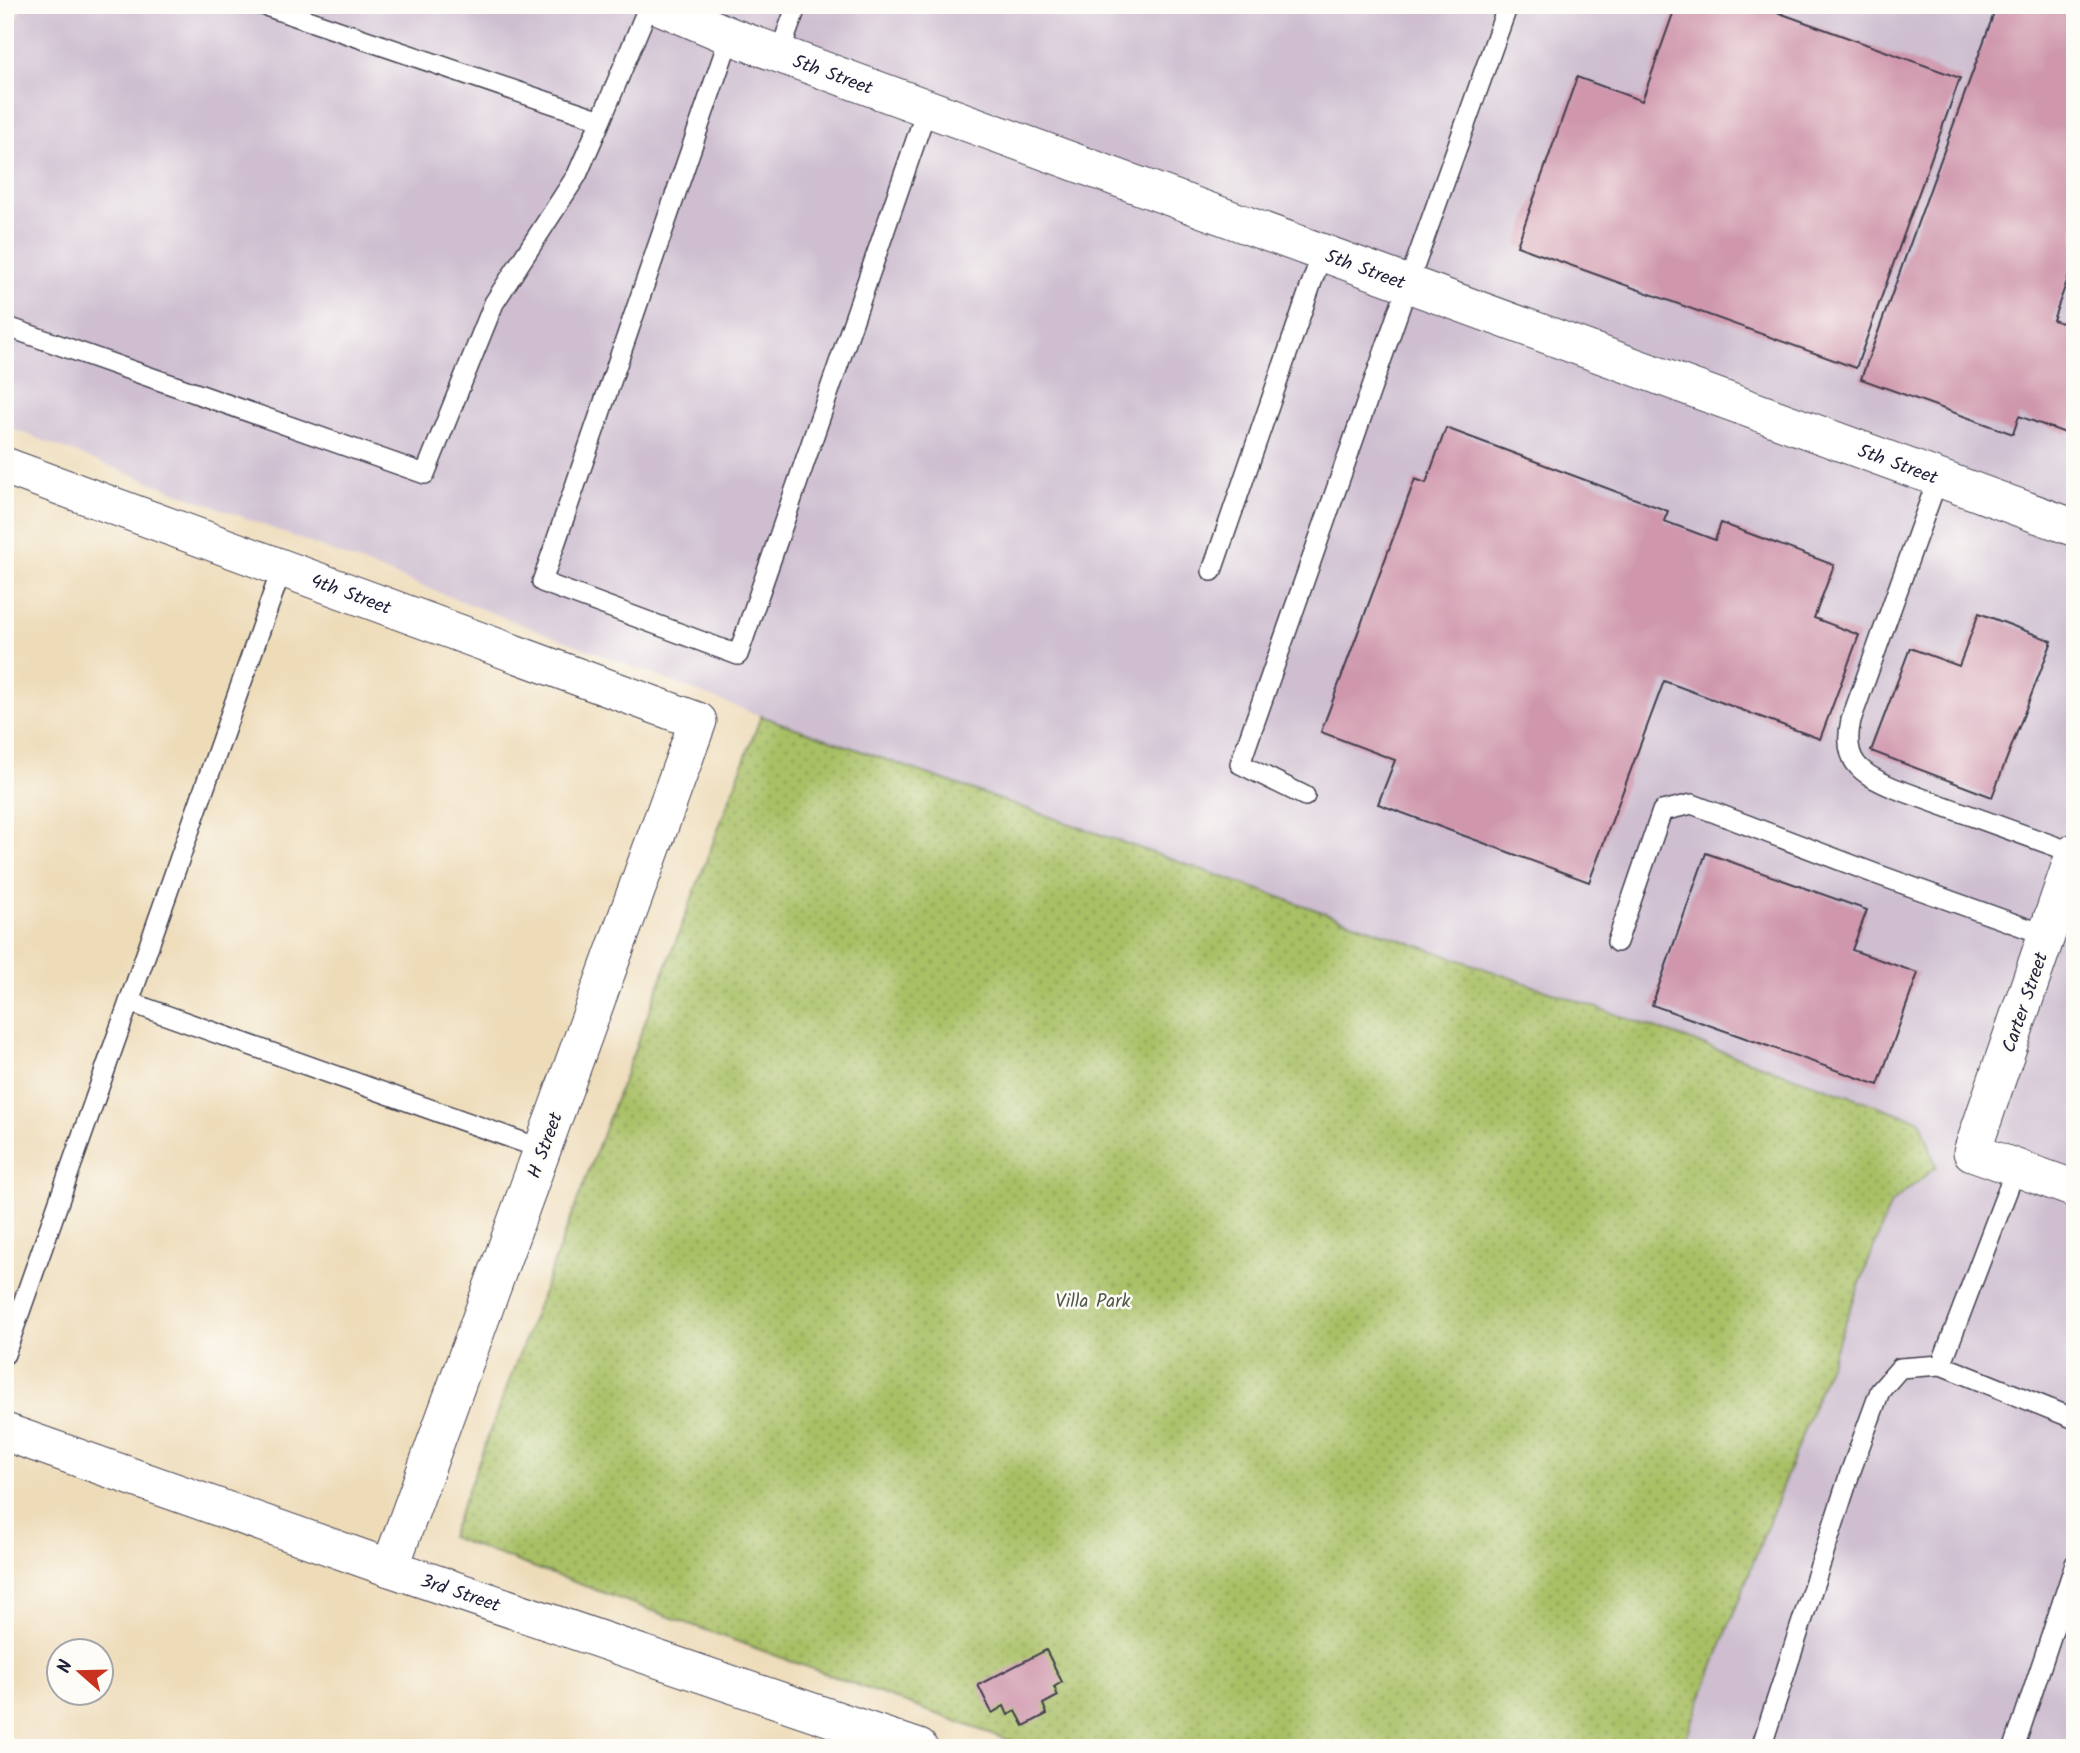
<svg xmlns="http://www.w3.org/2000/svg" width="2080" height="1753" viewBox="0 0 2080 1753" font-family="Kalam,sans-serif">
	<defs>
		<pattern id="park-dots" width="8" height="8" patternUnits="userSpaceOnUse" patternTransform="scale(1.75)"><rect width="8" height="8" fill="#a9c065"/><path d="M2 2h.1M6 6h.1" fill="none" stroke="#899c54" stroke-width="1.8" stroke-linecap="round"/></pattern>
	</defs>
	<rect width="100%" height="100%" fill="#fdfcf7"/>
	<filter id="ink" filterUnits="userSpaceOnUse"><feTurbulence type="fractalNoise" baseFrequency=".0143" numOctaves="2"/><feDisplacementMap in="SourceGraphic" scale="14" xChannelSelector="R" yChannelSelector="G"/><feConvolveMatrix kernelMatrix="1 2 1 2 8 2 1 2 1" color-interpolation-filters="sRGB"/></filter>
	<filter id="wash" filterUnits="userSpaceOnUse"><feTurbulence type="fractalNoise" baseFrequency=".00686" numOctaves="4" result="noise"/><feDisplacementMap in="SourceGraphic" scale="28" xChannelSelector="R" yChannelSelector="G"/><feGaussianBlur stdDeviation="1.57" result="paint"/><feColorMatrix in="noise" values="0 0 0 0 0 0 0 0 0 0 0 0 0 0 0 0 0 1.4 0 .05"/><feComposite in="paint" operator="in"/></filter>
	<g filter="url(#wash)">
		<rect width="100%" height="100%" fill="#eedcb9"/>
		<path fill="#cebed0" d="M22 5H2075V1748H1682L1891 1203 1936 1167 1921 1121 761 716 5 426V53Z"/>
		<path fill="url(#park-dots)" stroke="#667150" stroke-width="2" d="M761 716 1921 1121 1936 1167 1891 1203 1682 1748H1030L450 1537Z"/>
		<g id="blocks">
			<path fill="#cf96ac" d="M1676 5H1757L1960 78 1856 368 1517 246 1577 77 1642 101Z
				M1997 5H2075V259L2053 320 2075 328V414L2068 434 2019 416 2013 434 1861 379Z
				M1446 428 1668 511 1664 521 1715 540 1721 523 1834 565 1814 618 1859 635 1820 739 1664 681 1589 882 1378 804 1395 760 1321 732 1415 479 1426 483Z
				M1979 613 2052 641 1992 797 1871 751 1910 648 1959 666Z
				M1706 853 1867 910 1852 950 1918 973 1878 1085 1652 1005Z
				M1046 1650 1062 1682 1054 1687 1058 1696 1043 1704 1047 1714 1024 1726 1016 1711 1008 1715 1004 1706 992 1713 978 1685Z"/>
		</g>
	</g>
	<g filter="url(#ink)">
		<use href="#blocks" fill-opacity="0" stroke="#413e4e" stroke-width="2"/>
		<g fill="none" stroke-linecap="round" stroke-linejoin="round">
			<defs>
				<path id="service" d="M263 5 601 120 649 5
					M730 36 542 582 738 655 927 108
					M779 54 797 5
					M5 326 425 474 494 303 577 175 601 120
					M1938 478 1851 720C1842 761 1859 773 1894 788L2074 853
					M1212 571 1322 253
					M1305 796 1240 764 1408 284 1508 5
					M1617 942 1662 811 1692 804 1876 874 2046 935
					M129 1002 542 1149
					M2016 1168 1941 1365 2075 1419
					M5 1354 282 568
					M1761 1748 1850 1473 1880 1391 1900 1368 1941 1365
					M2014 1748 2075 1564"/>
				<g id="minor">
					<path id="s1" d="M657 5 730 36 2075 528"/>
					<path id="s2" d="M5 466 698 721 390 1568"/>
					<path d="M2075 852 1972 1152 2075 1189"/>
					<path id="s3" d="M5 1432 390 1568 919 1748"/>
				</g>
			</defs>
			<use href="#service" stroke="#413e4e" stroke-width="22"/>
			<use href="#minor" stroke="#413e4e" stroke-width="39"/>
			<use href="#service" stroke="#fff" stroke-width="19"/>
			<use href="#minor" stroke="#fff" stroke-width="37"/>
		</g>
	</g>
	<g text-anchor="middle" stroke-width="5" stroke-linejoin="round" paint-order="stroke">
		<g font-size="19" fill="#22223b" stroke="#fdfcf7">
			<text dy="7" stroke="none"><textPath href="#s1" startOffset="189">5th Street</textPath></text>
			<text dy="7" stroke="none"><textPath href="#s1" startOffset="756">5th Street</textPath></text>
			<text dy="7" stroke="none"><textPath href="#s1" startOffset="1323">5th Street</textPath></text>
			<text dy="7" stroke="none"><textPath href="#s2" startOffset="369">4th Street</textPath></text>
			<text transform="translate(2024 1002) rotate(-71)" y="7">Carter Street</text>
			<text transform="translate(544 1145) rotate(-70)" y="7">H Street</text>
			<text dy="7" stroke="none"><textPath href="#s3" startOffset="483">3rd Street</textPath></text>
		</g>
		<g font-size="19" fill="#51594a" stroke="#fdfcf7">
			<text x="1093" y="1307">Villa Park</text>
		</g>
	</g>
	<rect width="2080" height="1753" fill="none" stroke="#fdfcf7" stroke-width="28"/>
	<g transform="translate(80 1672) rotate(290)"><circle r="33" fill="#fdfcf7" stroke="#a5a5ac" stroke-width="2"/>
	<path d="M0-5L12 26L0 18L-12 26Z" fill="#c8321e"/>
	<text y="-10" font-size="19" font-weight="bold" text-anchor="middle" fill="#22223b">N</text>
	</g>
</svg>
